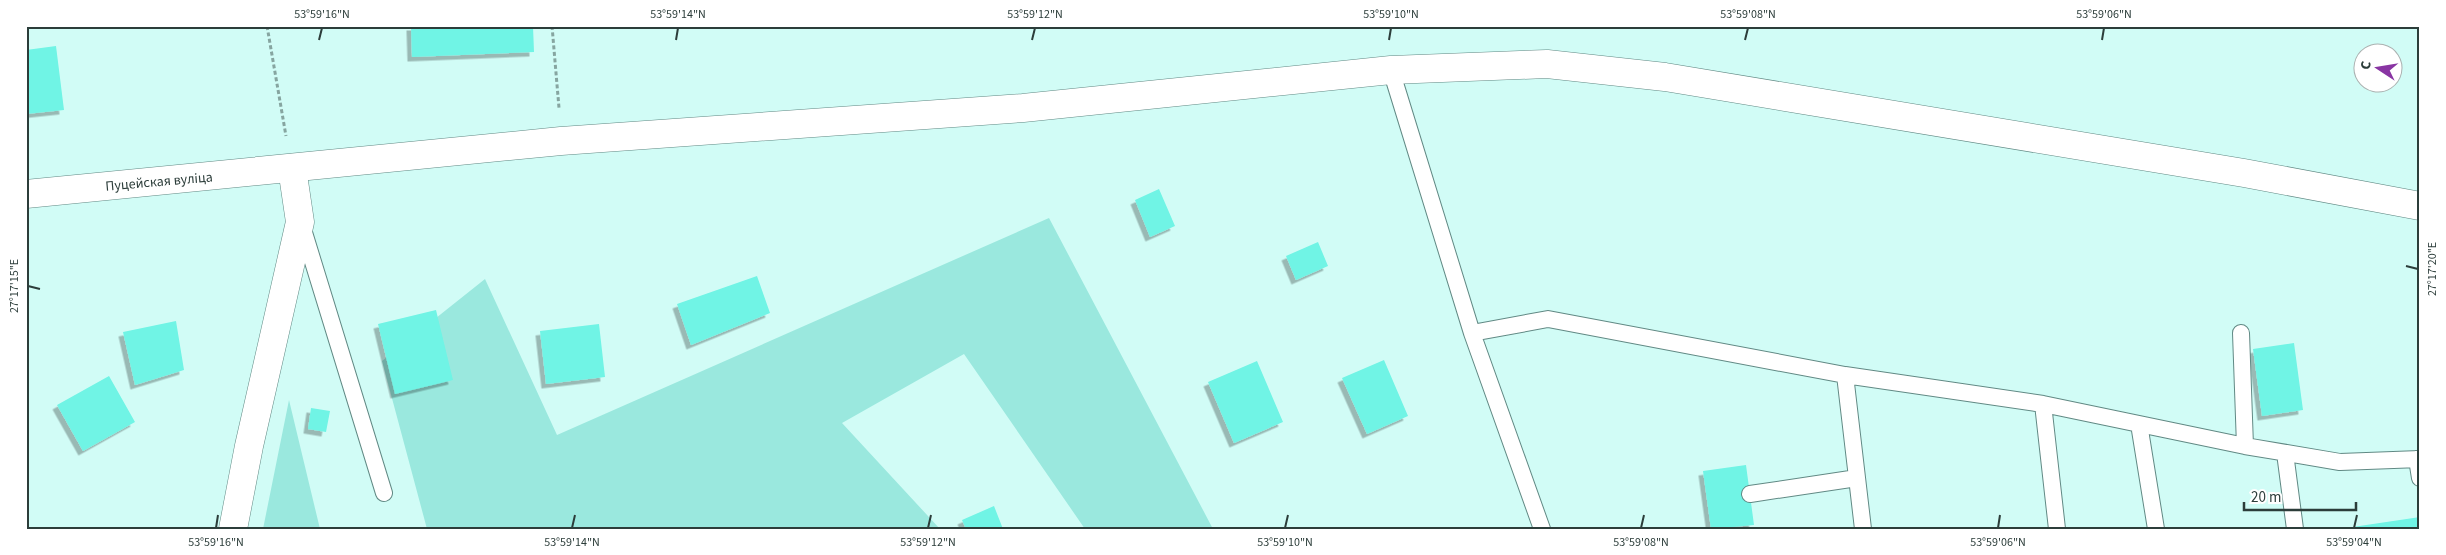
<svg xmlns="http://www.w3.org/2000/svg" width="2446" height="555" viewBox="0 0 2446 555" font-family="'Source Sans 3',sans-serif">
	<defs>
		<filter id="shadow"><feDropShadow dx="-4.5" dy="4.5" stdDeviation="0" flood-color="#0004"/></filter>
	</defs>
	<rect width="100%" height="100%" fill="#d1fcf6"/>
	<path fill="#9ae8de" d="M1049 218 1213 529H1085L964 354 842 423 940 529H427L382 361 485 279 557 435Z
		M289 400 320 529H263Z"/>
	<path fill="#70f4e5" filter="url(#shadow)" d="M411 26H533L534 52 412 57Z
		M56 46 64 110 26 114V50Z
		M1159 189 1175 226 1150 237 1135 200Z
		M1318 242 1328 266 1296 280 1286 256Z
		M757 276 770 313 691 345 677 304Z
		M436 310 453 380 395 394 378 324Z
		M176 321 184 370 135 385 123 332Z
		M599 324 605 377 546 384 540 331Z
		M2294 343 2303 410 2262 416 2253 349Z
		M1384 360 1408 416 1367 434 1342 378Z
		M1257 361 1283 422 1234 443 1208 382Z
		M109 376 135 422 83 451 57 405Z
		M311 408 330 411 326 432 308 429Z
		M1746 465 1754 525 1711 529 1703 471Z
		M994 506 1003 529H966L962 520Z
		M2420 517V529H2346V528Z"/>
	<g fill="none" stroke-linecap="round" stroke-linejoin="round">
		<defs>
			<path id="service" d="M1391 70 1472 333 1548 319 1845 375 2043 404 2245 446 2340 462 2420 459
				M302 226 384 493
				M1472 333 1542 529
				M2241 333 2245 446
				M1845 375 1863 529
				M2043 404 2057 529
				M2139 424 2156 529
				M2285 453 2295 529
				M2417 459 2420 478
				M1750 494 1857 478"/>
			<path id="minor" d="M233 529 249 446 300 222 292 168"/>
			<path id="tertiary" d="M26 194 561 141 1023 108 1391 70 1547 64 1665 77 2244 173 2420 206"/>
		</defs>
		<use href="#service" stroke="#618984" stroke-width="18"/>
		<use href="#minor" stroke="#618984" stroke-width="29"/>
		<use href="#tertiary" stroke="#618984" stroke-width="29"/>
		<path stroke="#86a5a0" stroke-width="3" stroke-dasharray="4 2.5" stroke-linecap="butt" d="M267 26 286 136
			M552 26 559 108"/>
		<use href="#service" stroke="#fff" stroke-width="16"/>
		<use href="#minor" stroke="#fff" stroke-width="28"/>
		<use href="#tertiary" stroke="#fff" stroke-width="28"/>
	</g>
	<path fill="none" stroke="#2c3d3a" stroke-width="2" d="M319 40 322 28M676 40 678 28M1032 40 1035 28M1389 40 1391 28M1745 40 1748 28M2102 40 2104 28M2406 266 2418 269M28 286 40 289M216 528 218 515M572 528 575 515M928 528 931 515M1285 528 1288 515M1641 528 1644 515M1998 528 2000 515M2354 528 2357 515"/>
	<g text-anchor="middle" stroke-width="4" stroke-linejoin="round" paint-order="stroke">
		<g font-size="14" fill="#2c3d3a" stroke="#fff">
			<text transform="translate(159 181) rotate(-5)" y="5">Пуцейская вуліца</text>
		</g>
	</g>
	<rect width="2446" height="555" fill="none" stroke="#ffffff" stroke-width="55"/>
	<g transform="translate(2378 68) rotate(282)"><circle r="24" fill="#ffffff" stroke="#abb1b0"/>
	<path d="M0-4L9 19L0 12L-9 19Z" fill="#8935a3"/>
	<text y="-8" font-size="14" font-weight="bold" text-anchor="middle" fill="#2c3d3a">С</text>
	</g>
	<path d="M2244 502v8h112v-8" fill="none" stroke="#2c3d3a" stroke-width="2.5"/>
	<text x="2251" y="502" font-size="15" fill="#2c3d3a" stroke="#ffffff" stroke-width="4" paint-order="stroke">20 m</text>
	<rect x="28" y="28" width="2390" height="500" fill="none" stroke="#2c3d3a" stroke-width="2"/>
	<g font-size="12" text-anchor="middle" fill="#2c3d3a">
		<text x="322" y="18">53°59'16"N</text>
		<text x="678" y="18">53°59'14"N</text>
		<text x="1035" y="18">53°59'12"N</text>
		<text x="1391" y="18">53°59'10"N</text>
		<text x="1748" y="18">53°59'08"N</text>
		<text x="2104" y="18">53°59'06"N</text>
		<text transform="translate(2432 269) rotate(-90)" y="4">27°17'20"E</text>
		<text transform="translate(14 286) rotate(-90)" y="4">27°17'15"E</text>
		<text x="216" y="546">53°59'16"N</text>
		<text x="572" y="546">53°59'14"N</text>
		<text x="928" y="546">53°59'12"N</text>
		<text x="1285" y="546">53°59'10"N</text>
		<text x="1641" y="546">53°59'08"N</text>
		<text x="1998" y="546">53°59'06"N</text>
		<text x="2354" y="546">53°59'04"N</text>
	</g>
</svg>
